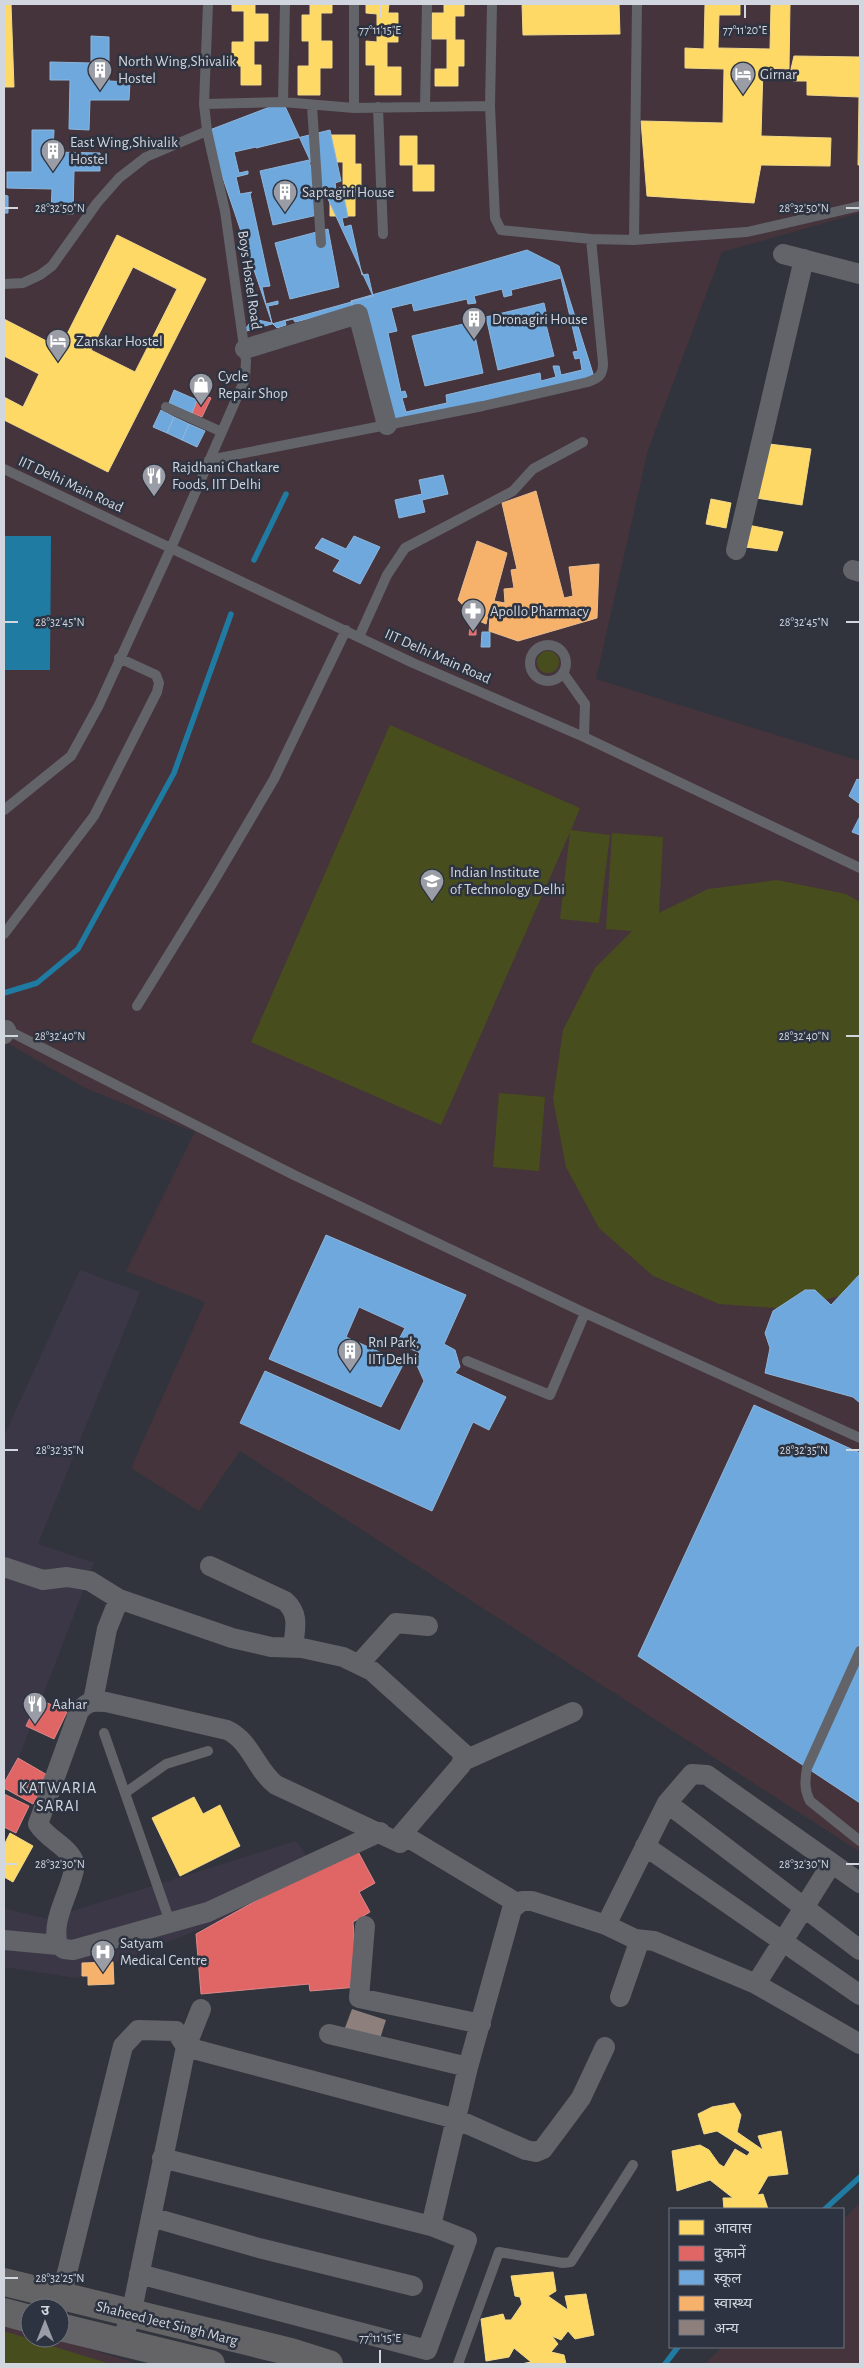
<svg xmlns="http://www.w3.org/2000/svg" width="864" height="2368" viewBox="0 0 864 2368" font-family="'Alegreya Sans','Noto Sans Devanagari',sans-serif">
	<rect width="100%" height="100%" fill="#31343c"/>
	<path fill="#3c3746" d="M80 1270 140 1292 38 1544 94 1563 4 1796V1436Z
		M296 1841 324 1881 76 1978 4 1967V1908L47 1919Z"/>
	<path fill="#45343b" d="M4 4H860V213L722 252 648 450 596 679 860 761V1852L240 1451 199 1511 131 1468 205 1302 126 1271 195 1132 85 1088 9 1044 6 1043 4 1047Z
		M860 2202V2364H705L722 2347H843V2220Z
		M4 2323 30 2331V2338H54L138 2364H4Z"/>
	<path fill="#484d1d" d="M537 662a11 11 0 1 1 22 0a11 11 0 1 1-22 0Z
		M390 725 580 808 571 830 610 835 599 923 560 919 570 832 441 1125 251 1042Z
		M612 833 663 837 659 913 708 889 777 880 846 894 860 902V1290L791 1309 719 1304 653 1276 599 1228 566 1167 553 1099 563 1030 595 968 632 931 606 929Z
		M499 1093 545 1097 539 1171 493 1167Z
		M4 2331 110 2364H4Z"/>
	<path fill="#1f7ba2" d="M4 536H51L50 670H4Z"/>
	<path fill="#ffd966" stroke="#f2d88a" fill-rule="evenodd" d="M4 4H11L14 87H4Z
		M232 4H255V14H268V41H254V65H261V85H241V66H232V42H244V11H232Z
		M310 4H332V13H321V41H332V68H320V95H298V66H309V41H302V15H310Z
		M366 4H389L388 13H398V42H387V67H401V95H375V65H366V41L377 42V14L366 13Z
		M444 4H464V16H455V40H464V66H458V86H435V69H447V39H432V13H444Z
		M522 4H619L620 34 523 35Z
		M705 4H740V15H719L718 48 770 49 771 4H790L789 69 763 68 761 136 831 138 830 166 761 165 754 203 647 196 641 121 723 123 724 69 685 68V48L704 49Z
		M794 56 860 57V165H858L859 97 807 95V81H793L791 69Z
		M330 135H355V164H361V192H355V216H330V192H343V162H330Z
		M400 136H417V165H434V191H413V165H400Z
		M117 235 206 279 108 472 4 420V397L23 407 39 374 4 356V319L60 348ZM133 267 177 289 135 372 91 350Z
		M769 444 811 449 802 505 756 498Z
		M711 499 731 503 726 528 706 524Z
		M748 525 783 532 777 551 745 547Z
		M194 1797 203 1814 220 1805 240 1846 180 1876 152 1818Z
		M10 1833 33 1846 13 1882 4 1877V1845Z
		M734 2103 741 2115 737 2132 763 2150 758 2136 781 2131 788 2174 768 2176 757 2195 763 2194 768 2209H724L723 2198H733L710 2180 677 2191 672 2151 700 2145 709 2150 719 2164 724 2167 735 2149 747 2156 750 2152 717 2131 704 2134 698 2114 712 2107Z
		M553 2272 556 2291 548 2296 568 2310 565 2296 586 2294 594 2335 575 2339 568 2331 561 2340 552 2336 558 2344 551 2352 564 2355 566 2364H521L531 2362 514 2348 509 2357 486 2361 481 2319 503 2314 505 2320H511L522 2304 520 2297 515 2296 511 2276Z"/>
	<path fill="#e06666" stroke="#dc888a" d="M200 394 211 398 202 417 192 413Z
		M470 629H476V635H469Z
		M39 1699 67 1712 54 1739 26 1726Z
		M18 1758 49 1776 33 1804 4 1788V1783Z
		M4 1794 29 1806 16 1833 4 1827Z
		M355 1846 375 1883 359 1892 370 1912 353 1922 358 1987 310 1991 309 1984 201 1994 196 1934Z"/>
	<path fill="#6fa8dc" stroke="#8db6dd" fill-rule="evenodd" d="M91 36 109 37V81L130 82 129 100H90L89 130 69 129 70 80H50V62L91 63Z
		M283 102 373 296 243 332 253 319 272 323 207 131Z
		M32 130H54L53 152 100 153V171H74L73 214 51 213 52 189 7 188V172H32Z
		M330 130 341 181 335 183 336 189 342 187 348 217 342 218 344 227 351 225 362 275 368 274 373 296 351 301 353 309 295 322 293 319 285 321 286 325 277 328 272 323 268 306 278 304V301L266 304 262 287 270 286 250 194 252 192 240 194 236 177 248 174V171L239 173 234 152 256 147V148ZM309 160 322 214 273 225 260 171ZM328 229 339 287 290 299 275 243Z
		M4 195 8 196V213H4Z
		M527 250 559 266 595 380 396 423 351 301Z
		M561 278 578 351 573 352 575 359 580 358 582 370 561 375 559 366H553L556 377 541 381 540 373 446 395 447 403 406 412 402 398 407 397 405 391 401 392 388 333 397 331 391 308 412 303 414 311 467 299 468 304 476 303 474 296 502 289 504 297 512 295 511 290ZM544 303 546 312 543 313 554 356 498 370 486 317ZM472 322 483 373 425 386 412 336Z
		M174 390 197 400 192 413 169 403Z
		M161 410 174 417 167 433 153 427Z
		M174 417 189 424 182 440 167 433Z
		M189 424 205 431 197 447 182 440Z
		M443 475 448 494 422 500 425 512 399 518 395 500 422 494 419 480Z
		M354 536 380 547 360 584 333 571 340 560 315 548 322 538 346 549Z
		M482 632H490V647H481Z
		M857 779 860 780V804L849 796Z
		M860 816V835L852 832Z
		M326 1235 466 1295 444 1344 455 1350 460 1367 455 1373 506 1397 489 1430 473 1422 432 1511 240 1423 265 1371 400 1431 424 1381 416 1363 420 1353 397 1343 405 1328 359 1307 346 1337 404 1363 381 1407 269 1359Z
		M860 1274V1403L853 1397 765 1373 770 1348 765 1333 773 1311 805 1290H815L831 1305Z
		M754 1405 860 1453V1803L638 1656Z"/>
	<path fill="#f6b26b" stroke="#ebbd8e" d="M536 491 564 598 573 596 569 567 599 564 597 618 518 641 489 631 490 616 488 615 486 624 477 620 458 600 477 541 507 553 494 601 505 603 504 589 514 588 511 570 517 569 502 503Z
		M113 1962 114 1984 88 1985V1976H82V1963Z"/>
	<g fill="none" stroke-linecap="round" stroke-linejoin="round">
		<path stroke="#1f7ba2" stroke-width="5.5" d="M254 560 286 494
			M4 993 37 983 78 949 174 773 231 614
			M825 2209 860 2177
			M665 2364 678 2347"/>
	</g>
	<path fill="#8d7f7c" d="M352 2009 386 2020 378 2045 343 2033Z"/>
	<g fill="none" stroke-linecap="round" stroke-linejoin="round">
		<path stroke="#626469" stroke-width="10" d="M354 4V108
			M492 4 490 106 495 218 501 230 591 239 634 240 747 232 860 206
			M283 102 285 4
			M204 104 283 102 354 108 490 106
			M312 106 321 243
			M378 107 383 234
			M425 107 427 4
			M634 240 637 4
			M4 284 23 283 40 275 52 266 97 203 119 178 146 157 207 131
			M166 407 222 432
			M209 460 483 406 588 382C599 378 603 375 603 363L591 239
			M4 469 413 663 584 737 860 868
			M359 637 387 575 405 548 513 491 533 469 583 442
			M530 663a18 18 0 1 1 36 0a18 18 0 1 1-36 0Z
			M563 673 585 704 584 737
			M4 810 71 756 99 705 171 548 245 379 246 361 225 211 207 131 204 104 208 4
			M4 934 94 816 157 692 159 683 156 675 119 658
			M137 1006 211 886 274 779 346 630
			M5 1029 296 1176 585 1313 860 1438
			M467 1361 550 1395 585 1313
			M860 1651 807 1768C805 1780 804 1790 810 1801L860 1841
			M104 1733 170 1922
			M125 1793 166 1764 208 1751
			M458 2364 499 2252 563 2263 571 2262 633 2165"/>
		<path stroke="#626469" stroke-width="20" d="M783 254 860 274
			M245 349 358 314 387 425
			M736 550 804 259
			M853 570 860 572
			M4 1034 6 1030
			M210 1566 285 1601C300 1614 295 1629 293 1647
			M4 1567 43 1580 67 1577 90 1581 119 1599 232 1638 271 1647 302 1648 343 1657 372 1671 464 1754 461 1765 402 1834 400 1843 276 1785C256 1770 251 1741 227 1730L106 1702C93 1701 88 1701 79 1711L38 1824C48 1840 69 1846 75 1864 72 1891 50 1919 58 1945L64 1949 73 1950 208 1912 380 1832
			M359 1664 396 1623 428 1626
			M93 1701 107 1629 119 1599
			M463 1761 573 1712
			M667 1803 860 1950
			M402 1834 517 1903
			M645 1846 860 1995
			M606 1925 667 1803 692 1774 707 1775 860 1883
			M365 1926 359 1998 481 2024
			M635 1939 654 1941 756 1984 860 2044
			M4 1940 58 1945
			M756 1984 832 1863
			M329 2034 468 2067
			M186 2047 201 2009
			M151 2217 259 2248 413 2286
			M431 2226 468 2067 512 1909 522 1901H532L606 1925 635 1939 638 1945 620 1997
			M139 2274 427 2350 467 2240 431 2226 162 2158
			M61 2297 123 2046 138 2030 176 2031 186 2047
			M121 2343 131 2315 186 2047 456 2119 526 2150 536 2152 543 2149 581 2098 605 2047"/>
		<path stroke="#646467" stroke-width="28" d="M4 2282 291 2352 329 2364
			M4 2312 30 2319
			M60 2327 211 2364"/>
	</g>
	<path fill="none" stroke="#d2d6de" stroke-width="2" d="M380 5V18M745 5V18M5 208H18M846 208H859M5 622H18M846 622H859M5 1036H18M846 1036H859M5 1450H18M846 1450H859M5 1864H18M846 1864H859M5 2278H18M380 2350V2363"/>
	<defs>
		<symbol id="building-pin" viewBox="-11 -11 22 30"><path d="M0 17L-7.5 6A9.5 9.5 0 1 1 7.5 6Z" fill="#9a9da5" stroke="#2d3340"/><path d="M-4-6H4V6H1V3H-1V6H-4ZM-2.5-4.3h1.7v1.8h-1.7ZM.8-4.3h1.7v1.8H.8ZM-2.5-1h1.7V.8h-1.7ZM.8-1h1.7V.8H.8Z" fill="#fff"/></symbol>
		<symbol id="hotel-pin" viewBox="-11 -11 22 30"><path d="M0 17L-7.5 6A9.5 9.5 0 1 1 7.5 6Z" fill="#9a9da5" stroke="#2d3340"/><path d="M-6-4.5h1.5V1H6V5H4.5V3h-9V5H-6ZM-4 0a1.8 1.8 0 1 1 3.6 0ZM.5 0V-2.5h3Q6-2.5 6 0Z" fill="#fff"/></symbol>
		<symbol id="shop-pin" viewBox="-11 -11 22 30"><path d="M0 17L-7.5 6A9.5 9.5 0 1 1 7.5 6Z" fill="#9a9da5" stroke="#2d3340"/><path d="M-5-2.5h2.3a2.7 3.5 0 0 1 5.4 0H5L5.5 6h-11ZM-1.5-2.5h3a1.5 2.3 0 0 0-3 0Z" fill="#fff"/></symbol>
		<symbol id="restaurant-pin" viewBox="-11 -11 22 30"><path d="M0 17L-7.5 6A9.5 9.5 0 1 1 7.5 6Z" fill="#9a9da5" stroke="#2d3340"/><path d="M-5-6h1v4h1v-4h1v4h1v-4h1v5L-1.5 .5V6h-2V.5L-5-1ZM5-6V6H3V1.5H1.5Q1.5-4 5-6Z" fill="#fff"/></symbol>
		<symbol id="pharmacy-pin" viewBox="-11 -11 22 30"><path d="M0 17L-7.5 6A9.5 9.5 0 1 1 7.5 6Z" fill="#9a9da5" stroke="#2d3340"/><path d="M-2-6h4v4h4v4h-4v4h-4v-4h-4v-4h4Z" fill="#fff"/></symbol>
		<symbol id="university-pin" viewBox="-11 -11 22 30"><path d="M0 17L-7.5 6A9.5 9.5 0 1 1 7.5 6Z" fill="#9a9da5" stroke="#2d3340"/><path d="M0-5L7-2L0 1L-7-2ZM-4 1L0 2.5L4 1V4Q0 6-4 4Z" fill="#fff"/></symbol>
		<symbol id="hospital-pin" viewBox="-11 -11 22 30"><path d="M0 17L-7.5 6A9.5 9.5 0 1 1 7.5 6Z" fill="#9a9da5" stroke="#2d3340"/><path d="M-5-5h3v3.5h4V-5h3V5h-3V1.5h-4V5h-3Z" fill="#fff"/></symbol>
	</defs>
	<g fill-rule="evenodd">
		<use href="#building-pin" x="86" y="56" width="28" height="38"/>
		<use href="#hotel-pin" x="729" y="60" width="28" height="38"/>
		<use href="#building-pin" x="39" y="137" width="28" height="38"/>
		<use href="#building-pin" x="271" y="178" width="28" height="38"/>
		<use href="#building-pin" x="460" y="305" width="28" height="38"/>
		<use href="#hotel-pin" x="44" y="327" width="28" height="38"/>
		<use href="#shop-pin" x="187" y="371" width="28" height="38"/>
		<use href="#restaurant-pin" x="140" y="462" width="28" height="38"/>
		<use href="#pharmacy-pin" x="459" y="597" width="28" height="38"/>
		<use href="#university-pin" x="418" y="867" width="28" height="38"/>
		<use href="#building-pin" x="336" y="1337" width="28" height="38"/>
		<use href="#restaurant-pin" x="21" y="1690" width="28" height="38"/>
		<use href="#hospital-pin" x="89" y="1938" width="28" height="38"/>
	</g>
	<g text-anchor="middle" stroke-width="5" stroke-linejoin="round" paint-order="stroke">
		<g font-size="15" fill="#d2d6de" stroke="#2d3340" text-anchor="start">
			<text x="118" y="66">North Wing,Shivalik<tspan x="118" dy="17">Hostel</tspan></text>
			<text x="760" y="79">Girnar</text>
			<text x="70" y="147">East Wing,Shivalik<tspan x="70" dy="17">Hostel</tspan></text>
			<text x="302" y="197">Saptagiri House</text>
			<text x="492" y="324">Dronagiri House</text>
			<text x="76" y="346">Zanskar Hostel</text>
			<text x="218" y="381">Cycle<tspan x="218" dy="17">Repair Shop</tspan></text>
			<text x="172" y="472">Rajdhani Chatkare<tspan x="172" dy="17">Foods, IIT Delhi</tspan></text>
			<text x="490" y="616">Apollo Pharmacy</text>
			<text x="450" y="877">Indian Institute<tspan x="450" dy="17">of Technology Delhi</tspan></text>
			<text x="368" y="1347">RnI Park,<tspan x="368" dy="17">IIT Delhi</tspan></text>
			<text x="52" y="1709">Aahar</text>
			<text x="120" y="1948">Satyam<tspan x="120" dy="17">Medical Centre</tspan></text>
		</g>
		<g font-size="15" fill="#d2d6de" stroke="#2d3340">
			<text transform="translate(250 280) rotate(82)" y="5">Boys Hostel Road</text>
			<text transform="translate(71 484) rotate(25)" y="5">IIT Delhi Main Road</text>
			<text transform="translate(438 656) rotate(24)" y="5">IIT Delhi Main Road</text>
			<text transform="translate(167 2323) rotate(14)" y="5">Shaheed Jeet Singh Marg</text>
		</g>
		<g font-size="16" letter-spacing="1" fill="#d2d6de" stroke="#2d3340">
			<text x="58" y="1793">KATWARIA<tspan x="58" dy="18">SARAI</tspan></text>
		</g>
	</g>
	<g font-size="12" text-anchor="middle" fill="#d2d6de" stroke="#2d3340" stroke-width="5" stroke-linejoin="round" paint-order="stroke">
		<text x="380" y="34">77°11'15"E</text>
		<text x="745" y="34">77°11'20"E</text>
		<text x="60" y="212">28°32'50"N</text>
		<text x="804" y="212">28°32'50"N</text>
		<text x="60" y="626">28°32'45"N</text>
		<text x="804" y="626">28°32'45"N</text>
		<text x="60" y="1040">28°32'40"N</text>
		<text x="804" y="1040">28°32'40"N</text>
		<text x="60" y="1454">28°32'35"N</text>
		<text x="804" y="1454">28°32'35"N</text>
		<text x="60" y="1868">28°32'30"N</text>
		<text x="804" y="1868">28°32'30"N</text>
		<text x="60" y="2282">28°32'25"N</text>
		<text x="380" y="2342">77°11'15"E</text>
	</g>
	<rect width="864" height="2368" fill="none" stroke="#d2d6de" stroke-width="10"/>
	<rect x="669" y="2208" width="175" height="140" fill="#2d3340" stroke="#6f747f"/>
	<rect x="679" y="2220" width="25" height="15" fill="#ffd966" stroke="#6f747f"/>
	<text x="714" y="2233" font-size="15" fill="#d2d6de">आवास</text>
	<rect x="679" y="2246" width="25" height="15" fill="#e06666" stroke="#6f747f"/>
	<text x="714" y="2258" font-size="15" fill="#d2d6de">दुकानें</text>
	<rect x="679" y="2270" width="25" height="15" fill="#6fa8dc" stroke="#6f747f"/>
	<text x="714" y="2283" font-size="15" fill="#d2d6de">स्कूल</text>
	<rect x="679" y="2296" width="25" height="15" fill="#f6b26b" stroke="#6f747f"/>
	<text x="714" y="2308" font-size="15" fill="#d2d6de">स्वास्थ्य</text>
	<rect x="679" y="2320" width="25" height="15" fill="#8d7f7c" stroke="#6f747f"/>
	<text x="714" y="2333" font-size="15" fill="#d2d6de">अन्य</text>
	<g transform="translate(45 2323)"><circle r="24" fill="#2d3340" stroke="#6f747f"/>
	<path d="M0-4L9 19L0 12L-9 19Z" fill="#9a9da5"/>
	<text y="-8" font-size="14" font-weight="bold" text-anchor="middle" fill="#d2d6de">उ</text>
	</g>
</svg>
